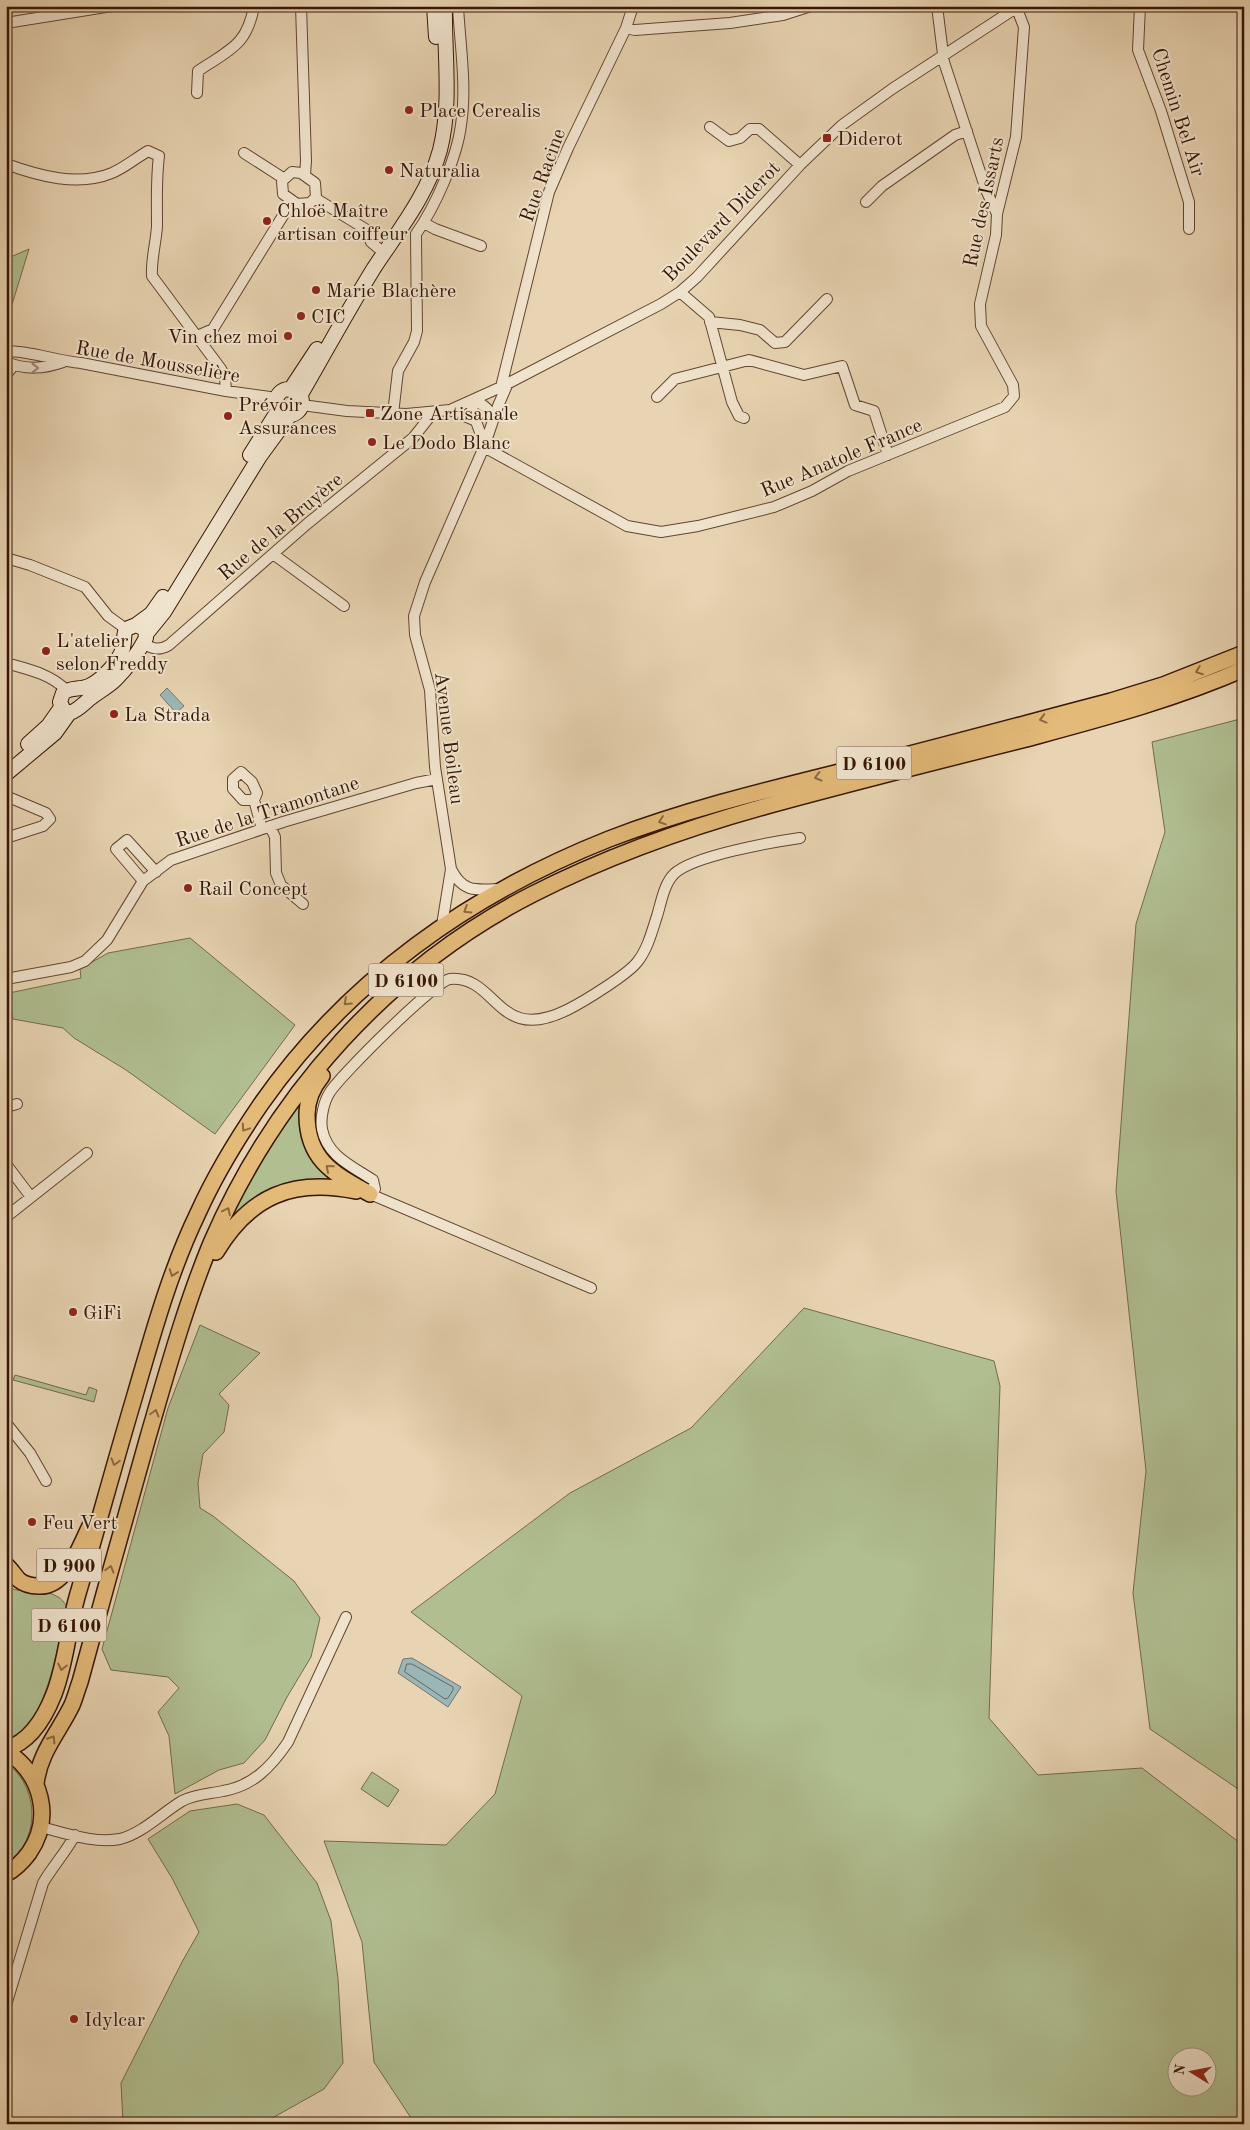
<svg xmlns="http://www.w3.org/2000/svg" width="1250" height="2130" viewBox="0 0 1250 2130" font-family="'Old Standard TT',serif">
	<rect width="100%" height="100%" fill="#e8d4b2"/>
	<filter id="stains"><feTurbulence type="fractalNoise" baseFrequency=".004" numOctaves="4"/><feColorMatrix values="0 0 0 0 .2 0 0 0 0 .09 0 0 0 0 .02 0 0 0 .5 -.17"/></filter>
	<radialGradient id="worn" r=".72"><stop offset=".6" stop-color="#630" stop-opacity="0"/><stop offset="1" stop-color="#630" stop-opacity=".3"/></radialGradient>
	<path fill="#b0be90" stroke="#736a4b" fill-rule="evenodd" d="M29 249 6 324V259Z
		M1244 718V1793L1150 1729 1133 1593 1146 1471 1116 1191 1136 924 1165 832 1152 742Z
		M190 938 295 1025 215 1134 126 1070 74 1038 63 1028 13 1019 9 993 81 978 80 969 108 953Z
		M305 1093 302 1111 338 1182 324 1181 230 1223 232 1214 268 1148Z
		M804 1308 994 1361 1000 1386 989 1718 1038 1775 1142 1768 1244 1846V2124H415L374 2062 362 1942 324 1841 446 1845 495 1794 522 1696 411 1612 570 1493 691 1428ZM1178 2058H1208V2088H1178Z
		M200 1325 260 1353 219 1394 229 1405 224 1432 203 1454 198 1483 200 1508 213 1516 294 1581 320 1618 311 1657 287 1697 265 1740 244 1763 219 1770 175 1794 169 1736 158 1712 179 1688 168 1677 111 1670 102 1649 168 1408Z
		M15 1375 86 1395 89 1387 97 1390 94 1402 13 1380Z
		M10 1588C25 1594 45 1588 58 1597 61 1598 64 1603 67 1606 59 1637 46 1735 6 1740V1591Z
		M6 1763C40 1786 41 1841 6 1864Z
		M372 1772 399 1790 388 1807 361 1789Z
		M237 1804 264 1815 317 1883 331 1921 338 1979 343 2063 324 2089 267 2121 266 2124H123L121 2083 182 1962 199 1932 172 1878 148 1839 190 1811Z"/>
	<path fill="#9ab6b6" stroke="#727670" d="M167 688 184 706 176 713 160 695Z
		M412 1658 461 1687 448 1707 398 1673 403 1659Z"/>
	<g fill="none" stroke-linecap="round" stroke-linejoin="round">
		<path stroke="#68665e" stroke-width="1" d="M407 1664H412L453 1687V1690L448 1698 445 1699 405 1672Z"/>
		<defs>
			<path id="street" d="M301 6 306 161 305 175
				M937 6 944 62 986 190 997 214
				M1140 6 1138 50 1161 111 1189 202V229
				M6 23 112 6
				M626 28 635 30 730 23 783 15 811 6
				M197 93 198 71C229 50 247 46 254 6
				M710 127 729 141 740 138 750 129H759L800 165
				M244 153 283 178
				M6 164C39 176 78 187 112 173 124 168 136 158 148 151L159 156C156 179 157 202 157 226 156 243 151 259 152 276L221 369 225 377 226 391
				M292 172 301 173 315 183 316 197 310 203 297 204 283 194 282 181Z
				M315 198 367 230 371 242 378 248
				M866 202 882 186 955 135 967 131
				M424 223 435 229 481 246
				M680 292 709 317 732 402 739 416 744 418
				M710 322 740 325 760 330 775 343 785 342 827 299
				M197 336 213 329 292 201
				M6 351C32 351 56 361 81 363L226 391 277 398
				M6 362C26 370 43 369 63 362
				M6 375 14 365
				M501 387 549 192 568 148 626 28 633 6
				M657 397 675 379 749 360 804 375 842 366 855 405 874 411 888 455
				M471 401C472 417 481 430 484 446
				M471 401C482 403 488 407 493 418
				M302 405 347 411 406 414 450 410 501 387 661 304 680 292 697 277 800 165 842 125 892 89 1019 6
				M450 410 476 421
				M393 414 398 371 414 342 417 331 416 234C435 207 457 158 461 125 467 86 460 45 458 6
				M484 447 627 526 661 532 698 526 774 507 812 491 848 471 1005 407 1014 396 1013 385 981 326 980 304 996 235 997 214 1016 137 1024 27 1017 9
				M273 554 344 606
				M6 558 30 565 85 587 108 616 126 629
				M143 643C152 649 159 651 169 645L307 524 413 438 428 419 430 413
				M6 663C27 669 51 674 66 690
				M6 796 46 813 50 819 43 826 6 838
				M254 800H243L233 789V779L241 772 252 782 257 793 254 800 262 829
				M270 826 275 837 276 873 281 885 303 904
				M451 869C463 893 476 890 499 889
				M143 881 116 849 127 840 156 872
				M442 925 451 869 435 767 430 690 415 635 414 616 425 582 484 447 498 406 508 383
				M6 979 71 967 85 961 107 940 143 881 171 860 283 822 416 783 437 779
				M6 1107 17 1104
				M6 1164 31 1197
				M6 1217 87 1153
				M591 1288 370 1194 375 1189 373 1180C352 1166 327 1156 322 1129 320 1118 324 1101 330 1092 341 1075 435 981 450 979 498 975 496 1045 567 1010 583 1002 629 974 638 961 648 948 652 931 657 916 661 903 664 884 674 874 692 856 772 842 800 838
				M6 1423 30 1453 46 1481
				M41 1827C65 1833 95 1844 120 1839 143 1833 162 1813 182 1801 195 1794 209 1794 223 1791 253 1786 271 1767 288 1742L346 1617
				M6 2005 43 1883C53 1866 66 1852 75 1835"/>
			<path id="secondary" d="M434 6 436 37
				M276 402a13 13 0 1 1 26 0a13 13 0 1 1-26 0Z
				M290 390 317 349
				M300 396C325 353 348 310 374 268 399 230 428 194 440 150 452 103 444 53 445 6
				M250 455 279 409
				M136 625 145 629 146 638C139 651 127 668 116 679 109 686 100 691 92 697 82 704 67 725 60 702L63 693C70 687 80 690 89 686 102 680 119 662 123 648 125 641 123 635 126 629Z
				M136 625 151 614 163 597
				M147 633 164 612 260 456 290 415
				M28 744 48 726 62 706
				M6 774 55 733 70 712"/>
			<path id="primary" d="M322 1076C312 1088 307 1101 307 1115 307 1161 335 1174 370 1194
				M216 1252C250 1196 292 1178 356 1191
				M6 1565C11 1569 14 1575 19 1580 24 1584 31 1586 38 1586 67 1588 80 1545 91 1524
				M6 1749C30 1742 45 1717 54 1694 66 1663 68 1629 77 1597 97 1529 115 1462 135 1395 153 1333 170 1271 198 1213 215 1175 237 1139 261 1104 347 981 470 894 609 839 690 808 775 788 859 767 943 746 1027 723 1111 701L1163 685 1244 653
				M6 1751C42 1774 53 1818 29 1853 23 1861 15 1869 6 1874
				M36 1784C39 1753 59 1732 72 1705 75 1698 77 1690 80 1682 102 1600 125 1519 148 1437 167 1372 185 1306 211 1243 275 1095 388 968 533 894 606 857 684 829 763 807 850 783 938 761 1026 739 1100 719 1173 700 1244 669"/>
		</defs>
		<use href="#street" stroke="#624631" stroke-width="12"/>
		<use href="#secondary" stroke="#361606" stroke-width="16"/>
		<use href="#primary" stroke="#361606" stroke-width="18"/>
		<use href="#street" stroke="#f0e3cd" stroke-width="10"/>
		<use href="#secondary" stroke="#f0e3cd" stroke-width="14"/>
		<use href="#primary" stroke="#e4ba79" stroke-width="15"/>
	</g>
	<defs><path id="oneway-chevron" d="M-2-3.5L2.5 0L-2 3.5" fill="none" stroke-width="1.6" stroke-linecap="round" stroke-linejoin="round" transform="scale(1.25)"/></defs>
	<use stroke="#9c8773" href="#oneway-chevron" transform="translate(35 368)"/>
	<g stroke="#8d6840">
		<use href="#oneway-chevron" transform="translate(1199 671) rotate(159)"/>
		<use href="#oneway-chevron" transform="translate(1043 719) rotate(165)"/>
		<use href="#oneway-chevron" transform="translate(818 777) rotate(166)"/>
		<use href="#oneway-chevron" transform="translate(662 821) rotate(161)"/>
		<use href="#oneway-chevron" transform="translate(467 910) rotate(148)"/>
		<use href="#oneway-chevron" transform="translate(347 1002) rotate(137)"/>
		<use href="#oneway-chevron" transform="translate(245 1128) rotate(124)"/>
		<use href="#oneway-chevron" transform="translate(329 1168) rotate(-139)"/>
		<use href="#oneway-chevron" transform="translate(227 1211) rotate(-64)"/>
		<use href="#oneway-chevron" transform="translate(173 1273) rotate(110)"/>
		<use href="#oneway-chevron" transform="translate(155 1413) rotate(-74)"/>
		<use href="#oneway-chevron" transform="translate(115 1462) rotate(106)"/>
		<use href="#oneway-chevron" transform="translate(110 1569) rotate(-74)"/>
		<use href="#oneway-chevron" transform="translate(62 1667) rotate(102)"/>
		<use href="#oneway-chevron" transform="translate(52 1739) rotate(-58)"/>
	</g>
	<g fill="#8f2418" stroke="#f0e3cd" stroke-width="2">
		<circle cx="409" cy="110" r="5"/>
		<rect x="822" y="133" width="10" height="10" rx="2.5"/>
		<circle cx="389" cy="170" r="5"/>
		<circle cx="267" cy="221" r="5"/>
		<circle cx="316" cy="290" r="5"/>
		<circle cx="301" cy="316" r="5"/>
		<circle cx="288" cy="336" r="5"/>
		<rect x="365" y="408" width="10" height="10" rx="2.5"/>
		<circle cx="228" cy="416" r="5"/>
		<circle cx="372" cy="442" r="5"/>
		<circle cx="46" cy="651" r="5"/>
		<circle cx="114" cy="714" r="5"/>
		<circle cx="188" cy="888" r="5"/>
		<circle cx="73" cy="1312" r="5"/>
		<circle cx="32" cy="1522" r="5"/>
		<circle cx="74" cy="2019" r="5"/>
	</g>
	<g text-anchor="middle" stroke-width="4" stroke-linejoin="round" paint-order="stroke">
		<g fill="#f0e3cd" stroke="#6e5442" stroke-width="1">
			<rect x="836.5" y="746.5" width="75" height="33" rx="4"/>
			<rect x="368.5" y="963.5" width="75" height="33" rx="4"/>
			<rect x="36.5" y="1548.5" width="65" height="33" rx="4"/>
			<rect x="31.5" y="1608.5" width="75" height="33" rx="4"/>
		</g>
		<g font-size="19" font-weight="bold" fill="#361606">
			<text x="874" y="770">D 6100</text>
			<text x="406" y="987">D 6100</text>
			<text x="69" y="1572">D 900</text>
			<text x="69" y="1632">D 6100</text>
		</g>
		<g font-size="20" fill="#361606" stroke="#f0e3cd" text-anchor="start">
			<text x="419" y="117">Place Cerealis</text>
			<text x="837" y="145">Diderot</text>
			<text x="399" y="177">Naturalia</text>
			<text x="277" y="217">Chloë Maître<tspan x="277" dy="23">artisan coiffeur</tspan></text>
			<text x="326" y="297">Marie Blachère</text>
			<text x="311" y="323">CIC</text>
			<text x="278" y="343" text-anchor="end">Vin chez moi</text>
			<text x="238" y="411">Prévoir<tspan x="238" dy="23">Assurances</tspan></text>
			<text x="380" y="420">Zone Artisanale</text>
			<text x="382" y="449">Le Dodo Blanc</text>
			<text x="56" y="647">L'atelier<tspan x="56" dy="23">selon Freddy</tspan></text>
			<text x="124" y="721">La Strada</text>
			<text x="198" y="895">Rail Concept</text>
			<text x="83" y="1319">GiFi</text>
			<text x="42" y="1529">Feu Vert</text>
			<text x="84" y="2026">Idylcar</text>
		</g>
		<g font-size="20" fill="#361606" stroke="#f0e3cd">
			<text transform="translate(1179 112) rotate(72)" y="7">Chemin Bel Air</text>
			<text transform="translate(542 175) rotate(-70)" y="7">Rue Racine</text>
			<text transform="translate(983 202) rotate(-78)" y="7">Rue des Issarts</text>
			<text transform="translate(721 221) rotate(-46)" y="7">Boulevard Diderot</text>
			<text transform="translate(158 361) rotate(10)" y="7">Rue de Mousselière</text>
			<text transform="translate(841 457) rotate(-23)" y="7">Rue Anatole France</text>
			<text transform="translate(280 526) rotate(-40)" y="7">Rue de la Bruyère</text>
			<text transform="translate(450 738) rotate(83)" y="7">Avenue Boileau</text>
			<text transform="translate(267 811) rotate(-18)" y="7">Rue de la Tramontane</text>
		</g>
	</g>
	<rect width="1250" height="2130" fill="none" stroke="#e8d4b2" stroke-width="25"/>
	<rect x="8" y="8" width="1235" height="2115" fill="none" stroke="#361606" stroke-width="2.5"/>
	<rect x="12" y="12" width="1225" height="2105" fill="none" stroke="#361606"/>
	<g transform="translate(1192 2072) rotate(280)"><circle r="24" fill="#f0e3cd" stroke="#a6917d"/>
	<path d="M0-4L9 19L0 12L-9 19Z" fill="#8f2418"/>
	<text y="-8" font-size="14" font-weight="bold" text-anchor="middle" fill="#361606">N</text>
	</g>
	<rect width="100%" height="100%" filter="url(#stains)"/>
	<rect width="100%" height="100%" fill="url(#worn)"/>
</svg>
